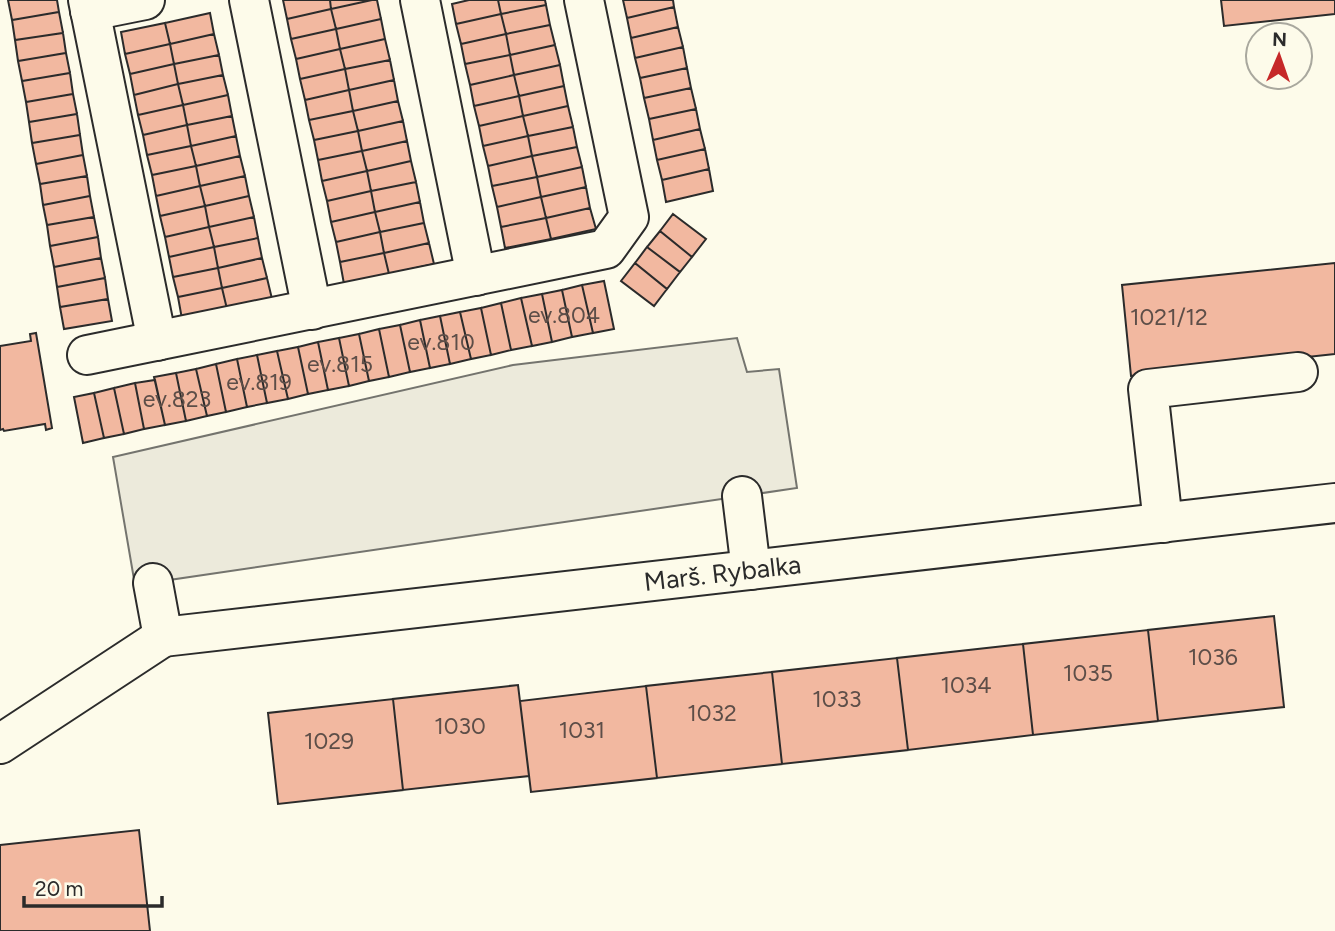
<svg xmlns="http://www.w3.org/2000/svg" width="1335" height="931" viewBox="0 0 1335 931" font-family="Figtree,sans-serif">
	<rect width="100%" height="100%" fill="#fdfbea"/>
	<path fill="#eceadb" stroke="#74746e" stroke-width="2" d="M737 338 747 372 779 369 797 488 135 585 113 457 513 365Z"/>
	<path fill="#f2b8a0" stroke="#2b2b2b" stroke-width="2" d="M8 0H57L59 12 12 20Z
		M283 0H330L331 9 287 19Z
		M330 0H372L331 9Z
		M372 0H377L381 19 336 29 331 9Z
		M469 0H498L501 14 456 24 452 4Z
		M498 0H545L546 5 501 14Z
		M623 0H673L674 7 627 18Z
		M1221 0H1335V14L1224 26Z
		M546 5 550 25 506 34 501 14Z
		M674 7 678 27 631 38 627 18Z
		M331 9 336 29 291 39 287 19Z
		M59 12 63 33 15 40 12 20Z
		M210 13 214 34 170 44 165 23Z
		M501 14 506 34 461 44 456 24Z
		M381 19 385 39 340 49 336 29Z
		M165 23 170 44 125 54 121 32Z
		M550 25 555 45 510 55 506 34Z
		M678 27 683 47 635 58 631 38Z
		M336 29 340 49 296 59 291 39Z
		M63 33 66 53 18 61 15 40Z
		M214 34 219 55 174 64 170 44Z
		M506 34 510 55 465 64 461 44Z
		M385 39 390 60 345 69 340 49Z
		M170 44 174 64 130 74 125 54Z
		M555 45 560 65 514 75 510 55Z
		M683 47 687 68 640 78 635 58Z
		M340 49 345 69 300 79 296 59Z
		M66 53 70 73 22 81 18 61Z
		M219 55 223 75 178 84 174 64Z
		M510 55 514 75 470 85 465 64Z
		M390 60 394 80 349 90 345 69Z
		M174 64 178 84 134 95 130 74Z
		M560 65 564 86 519 96 514 75Z
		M687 68 691 88 644 98 640 78Z
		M345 69 349 90 305 100 300 79Z
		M70 73 73 94 26 102 22 81Z
		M223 75 228 95 183 105 178 84Z
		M514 75 519 96 474 106 470 85Z
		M394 80 398 101 353 111 349 90Z
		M178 84 183 105 138 115 134 95Z
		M564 86 568 106 523 116 519 96Z
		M691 88 696 109 649 119 644 98Z
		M349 90 353 111 309 120 305 100Z
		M73 94 77 114 29 122 26 102Z
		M228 95 232 116 187 125 183 105Z
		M519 96 523 116 479 126 474 106Z
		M398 101 403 121 358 131 353 111Z
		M183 105 187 125 143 135 138 115Z
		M568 106 573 127 528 136 523 116Z
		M696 109 700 129 653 140 649 119Z
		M353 111 358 131 314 140 309 120Z
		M77 114 80 135 32 143 29 122Z
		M232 116 236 136 191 146 187 125Z
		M523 116 528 136 483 146 479 126Z
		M403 121 407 141 362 151 358 131Z
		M187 125 191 146 147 155 143 135Z
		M573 127 577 147 532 156 528 136Z
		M700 129 705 149 657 160 653 140Z
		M358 131 362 151 318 160 314 140Z
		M80 135 83 155 36 164 32 143Z
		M236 136 240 156 196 166 191 146Z
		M528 136 532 156 488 166 483 146Z
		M407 141 411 161 367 171 362 151Z
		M191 146 196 166 152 175 147 155Z
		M577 147 582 167 537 177 532 156Z
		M705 149 709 169 662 180 657 160Z
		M362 151 367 171 322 181 318 160Z
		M83 155 87 176 40 184 36 164Z
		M240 156 245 176 200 186 196 166Z
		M532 156 537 177 492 186 488 166Z
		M411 161 416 182 371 191 367 171Z
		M196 166 200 186 156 196 152 175Z
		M582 167 586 187 541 197 537 177Z
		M709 169 713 191 666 202 662 180Z
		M367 171 371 191 327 201 322 181Z
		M87 176 90 196 43 205 40 184Z
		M245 176 249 196 205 206 200 186Z
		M537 177 541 197 497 207 492 186Z
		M416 182 420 202 375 212 371 191Z
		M200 186 205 206 160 216 156 196Z
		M586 187 590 208 546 218 541 197Z
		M371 191 375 212 331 222 327 201Z
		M90 196 94 217 47 225 43 205Z
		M249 196 254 217 209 227 205 206Z
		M541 197 546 218 501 227 497 207Z
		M420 202 424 223 380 232 375 212Z
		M205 206 209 227 165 237 160 216Z
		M590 208 596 229 551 239 546 218Z
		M375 212 380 232 336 242 331 222Z
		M673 214 706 239 692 257 660 231Z
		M94 217 98 237 50 246 47 225Z
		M254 217 258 238 214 247 209 227Z
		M546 218 551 239 505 248 501 227Z
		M424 223 429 243 384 253 380 232Z
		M209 227 214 247 169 257 165 237Z
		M660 231 692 257 680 272 647 247Z
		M380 232 384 253 340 262 336 242Z
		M98 237 101 258 54 267 50 246Z
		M258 238 262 258 218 268 214 247Z
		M429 243 434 264 389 274 384 253Z
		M214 247 218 268 173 277 169 257Z
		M647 247 680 272 667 289 635 263Z
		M384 253 389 274 344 284 340 262Z
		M101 258 105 278 57 287 54 267Z
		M262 258 267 278 222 288 218 268Z
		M635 263 667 289 654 306 621 281Z
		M1335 263V354L1131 376 1122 285Z
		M218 268 222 288 178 297 173 277Z
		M105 278 108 299 60 307 57 287Z
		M267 278 272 299 227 309 222 288Z
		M604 281 614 329 593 333 582 285Z
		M582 285 593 333 572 337 562 290Z
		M222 288 227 309 182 319 178 297Z
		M562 290 572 337 552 342 542 294Z
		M542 294 552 342 532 346 521 298Z
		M521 298 532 346 511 350 501 303Z
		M108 299 112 321 64 329 60 307Z
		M501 303 511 350 491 355 481 308Z
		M481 308 491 355 471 359 460 312Z
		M460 312 471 359 450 364 440 316Z
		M440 316 450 364 430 368 420 320Z
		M420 320 430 368 410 372 400 325Z
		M400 325 410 372 389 377 379 329Z
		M379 329 389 377 369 381 359 334Z
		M36 333 52 428 46 430 45 424 4 431 3 429 0 430V346L31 341 30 334Z
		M359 334 369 381 349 386 339 338Z
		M339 338 349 386 328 390 318 342Z
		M318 342 328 390 308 394 298 347Z
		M298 347 308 394 288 399 277 351Z
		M277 351 288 399 267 403 257 355Z
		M257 355 267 403 247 407 237 359Z
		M237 359 247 407 226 412 216 364Z
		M216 364 226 412 207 416 196 369Z
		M196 369 207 416 186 421 176 373Z
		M176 373 186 421 165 425 154 377Z
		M155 380 165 425 144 429 135 383Z
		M135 383 144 429 124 434 114 388Z
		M114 388 124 434 104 438 94 393Z
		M94 393 104 438 83 443 74 397Z
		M1274 616 1284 707 1158 721 1148 630Z
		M1148 630 1158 721 1033 735 1023 644Z
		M1023 644 1033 735 908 750 897 658Z
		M897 658 908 750 782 764 772 672Z
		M772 672 782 764 657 778 646 686Z
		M518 685 529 776 403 790 393 699Z
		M646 686 657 778 531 792 520 701Z
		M393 699 403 790 278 804 268 713Z
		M139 830 150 931H0V845Z"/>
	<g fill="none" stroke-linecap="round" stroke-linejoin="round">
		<defs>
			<g id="minor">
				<path d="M88 0 157 341"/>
				<path d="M249 0 312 310"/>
				<path d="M420 0 476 276"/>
				<path d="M90 11 145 0"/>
				<path d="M87 355 606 249 629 217 584 0"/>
				<path d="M742 496 751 570"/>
				<path d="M1163 523 1148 389 1298 372"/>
				<path id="s1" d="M153 583 163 637 1335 503"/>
				<path d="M0 744 163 637"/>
			</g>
		</defs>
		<use href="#minor" stroke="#2b2b2b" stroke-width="42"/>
		<use href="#minor" stroke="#fdfbea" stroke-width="38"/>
	</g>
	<g text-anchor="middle" stroke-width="5" stroke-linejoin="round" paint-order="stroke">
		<g font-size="23" fill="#5d4e48">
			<text x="564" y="323">ev.804</text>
			<text x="1169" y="325">1021/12</text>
			<text x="441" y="350">ev.810</text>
			<text x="340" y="372">ev.815</text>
			<text x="259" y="390">ev.819</text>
			<text x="177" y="407">ev.823</text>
			<text x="1213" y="665">1036</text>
			<text x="1088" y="681">1035</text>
			<text x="966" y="693">1034</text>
			<text x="837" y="707">1033</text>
			<text x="712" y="721">1032</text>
			<text x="460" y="734">1030</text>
			<text x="582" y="738">1031</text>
			<text x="329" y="749">1029</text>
		</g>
		<g font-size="26" fill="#2b2b2b" stroke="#fdfbea">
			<text dy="9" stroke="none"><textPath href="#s1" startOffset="618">Marš. Rybalka</textPath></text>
		</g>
	</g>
	<g transform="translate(1279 56) rotate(2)"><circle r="33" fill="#fdfbea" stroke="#a9a89e" stroke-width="2"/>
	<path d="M0-5L12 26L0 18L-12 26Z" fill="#c62828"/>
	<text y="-10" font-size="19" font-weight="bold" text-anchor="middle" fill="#2b2b2b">N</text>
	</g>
	<path d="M24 896v10h138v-10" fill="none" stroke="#2b2b2b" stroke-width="3.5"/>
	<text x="35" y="896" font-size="21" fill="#2b2b2b" stroke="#fdfbea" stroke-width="5" paint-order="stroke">20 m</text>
</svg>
